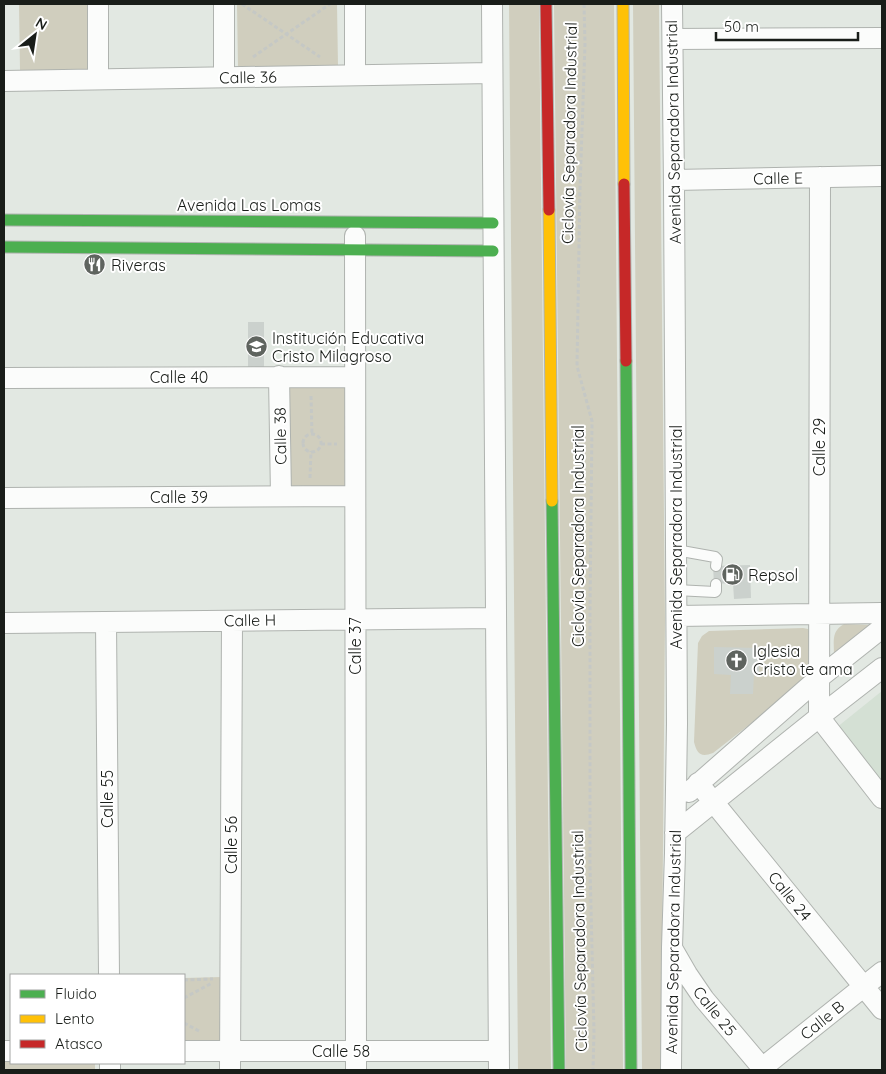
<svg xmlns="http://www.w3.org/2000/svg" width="886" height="1074" viewBox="0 0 886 1074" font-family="Quicksand,sans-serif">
	<rect width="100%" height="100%" fill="#e2e8e2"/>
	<path fill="#d4e0d4" d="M882 691V785L836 728Z"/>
	<path fill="#d0cebe" d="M19 4H87L88 70H20Z
		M237 4H337L338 67 238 68Z
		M509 4H539L551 1070H518Z
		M554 4H614L623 1070H566Z
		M633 4H659L665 621 661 1070H642Z
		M288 384H348V491H287Z
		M844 624 873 625 834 655C834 642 831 631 844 624Z
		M803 628 808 629 810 633V671L809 675 803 683 713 753C700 758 697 753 694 742L698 643 702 636 709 631Z
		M222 977 223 1043 184 1044V978Z
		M4 1062H11V1063H95V1070H4Z"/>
	<path fill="#cbd1cd" d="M248 322H264V373H248Z
		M750 565 751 598 734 599 733 583 714 584 713 566Z
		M714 647 760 648 759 673H754L753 694H730L731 675 714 674Z"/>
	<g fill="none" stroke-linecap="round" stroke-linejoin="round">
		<defs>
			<path id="lane" d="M676 550 715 557 717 559 716 566
				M676 590 715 592 716 591V584"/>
			<path id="street" d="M224 4V77
				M355 4V75
				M492 4 499 1070
				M673 39 882 38
				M98 79V4
				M4 81 492 73
				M820 177 819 717 882 798
				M674 180 882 176
				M355 236 356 1070
				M279 376 281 496
				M4 378 355 377
				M4 498 355 496
				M677 616 882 613
				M106 622 109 975
				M4 623 496 618
				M698 783 882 1009
				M689 792 819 678 882 628
				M675 833 819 717 882 668
				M672 948 687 974 704 999 764 1070
				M4 1051H11
				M184 1051H499
				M110 1063V1070
				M762 1068 882 972
				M230 1070 232 621
				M671 1070 672 947 675 853 677 724 674 186 672 4"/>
			<path id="fast" d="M4 220 493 223
				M4 247 493 251
				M626 361 631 1070
				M552 501 559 1070"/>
			<path id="slow" d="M623 4 624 184
				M549 210 552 501"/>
			<path id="jam" d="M546 4 549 210
				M624 184 626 361"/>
		</defs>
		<use href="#lane" stroke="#afb3af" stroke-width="12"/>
		<use href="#street" stroke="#afb3af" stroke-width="22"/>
		<use href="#fast" stroke="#afb3af" stroke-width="13"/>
		<use href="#slow" stroke="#afb3af" stroke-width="13"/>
		<use href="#jam" stroke="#afb3af" stroke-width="13"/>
		<path stroke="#c5c8c5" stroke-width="3" stroke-dasharray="4 2.5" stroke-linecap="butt" d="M242 4 320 57
			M584 4 585 44 580 188 577 366 592 421 590 611V867L594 1032 593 1070
			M253 57 330 4
			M311 396 312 434
			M303 443a9 9 0 1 1 18 0a9 9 0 1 1-18 0Z
			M321 444H337
			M310 478 311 451
			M184 980 213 979
			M184 998 212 983
			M184 1023 199 1031"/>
		<use href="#lane" stroke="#fbfcfb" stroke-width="10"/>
		<use href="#street" stroke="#fbfcfb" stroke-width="20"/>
		<use href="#fast" stroke="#4caf50" stroke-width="11"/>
		<use href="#slow" stroke="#ffc107" stroke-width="11"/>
		<use href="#jam" stroke="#c62828" stroke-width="11"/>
	</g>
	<defs>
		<symbol id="restaurant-disc" viewBox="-11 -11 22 22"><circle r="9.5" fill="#5f645f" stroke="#fff"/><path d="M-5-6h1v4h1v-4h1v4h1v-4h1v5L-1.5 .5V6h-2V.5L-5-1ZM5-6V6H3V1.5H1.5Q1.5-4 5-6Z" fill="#fff"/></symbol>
		<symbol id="school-disc" viewBox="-11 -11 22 22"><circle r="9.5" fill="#5f645f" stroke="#fff"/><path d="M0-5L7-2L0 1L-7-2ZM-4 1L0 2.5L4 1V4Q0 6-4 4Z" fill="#fff"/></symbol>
		<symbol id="fuel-disc" viewBox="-11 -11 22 22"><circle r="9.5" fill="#5f645f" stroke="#fff"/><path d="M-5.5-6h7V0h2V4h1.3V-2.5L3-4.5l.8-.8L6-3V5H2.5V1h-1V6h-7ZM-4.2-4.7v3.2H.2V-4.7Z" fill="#fff"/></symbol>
		<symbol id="church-disc" viewBox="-11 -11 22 22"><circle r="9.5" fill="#5f645f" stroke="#fff"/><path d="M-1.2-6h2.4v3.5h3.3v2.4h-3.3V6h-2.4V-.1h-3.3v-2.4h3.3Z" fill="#fff"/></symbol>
	</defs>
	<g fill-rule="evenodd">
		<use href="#restaurant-disc" x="82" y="252" width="25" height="25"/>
		<use href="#school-disc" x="244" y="334" width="25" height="25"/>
		<use href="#fuel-disc" x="720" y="562" width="25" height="25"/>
		<use href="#church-disc" x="724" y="648" width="25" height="25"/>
	</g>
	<g text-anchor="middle" stroke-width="4" stroke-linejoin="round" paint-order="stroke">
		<g font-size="16" fill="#191d19" stroke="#fff">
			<text transform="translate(248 77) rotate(-1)" y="6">Calle 36</text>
			<text transform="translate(673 132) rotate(-91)" y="6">Avenida Separadora Industrial</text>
			<text transform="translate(569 133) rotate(-89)" y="6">Ciclovía Separadora Industrial</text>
			<text transform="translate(778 178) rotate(-1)" y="6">Calle E</text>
			<text x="249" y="211">Avenida Las Lomas</text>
			<text x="179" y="383">Calle 40</text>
			<text transform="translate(280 436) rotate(-91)" y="6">Calle 38</text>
			<text transform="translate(819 447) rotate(-90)" y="6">Calle 29</text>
			<text x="179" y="503">Calle 39</text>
			<text transform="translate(578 536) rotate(-90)" y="6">Ciclovía Separadora Industrial</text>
			<text transform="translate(676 537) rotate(-90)" y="6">Avenida Separadora Industrial</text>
			<text transform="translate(250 620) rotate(-1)" y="6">Calle H</text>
			<text transform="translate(355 646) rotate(-90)" y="6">Calle 37</text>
			<text transform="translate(107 799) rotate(-90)" y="6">Calle 55</text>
			<text transform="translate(231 845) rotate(-90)" y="6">Calle 56</text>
			<text transform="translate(790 896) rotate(51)" y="6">Calle 24</text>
			<text transform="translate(579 941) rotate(-91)" y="6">Ciclovía Separadora Industrial</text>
			<text transform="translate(673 942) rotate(-89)" y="6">Avenida Separadora Industrial</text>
			<text transform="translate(715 1011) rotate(51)" y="6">Calle 25</text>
			<text transform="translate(822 1020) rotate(-39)" y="6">Calle B</text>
			<text x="341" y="1057">Calle 58</text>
		</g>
		<g font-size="16" fill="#191d19" stroke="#fff" text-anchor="start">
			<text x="111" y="271">Riveras</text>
			<text x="272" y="344">Institución Educativa<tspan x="272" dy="18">Cristo Milagroso</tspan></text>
			<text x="748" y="581">Repsol</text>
			<text x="753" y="657">Iglesia<tspan x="753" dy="18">Cristo te ama</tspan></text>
		</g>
	</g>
	<rect width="886" height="1074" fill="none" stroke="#191d19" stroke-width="10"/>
	<rect x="10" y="974" width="175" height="90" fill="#ffffff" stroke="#a3a5a3"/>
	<rect x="20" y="990" width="25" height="8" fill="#4caf50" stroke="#a3a5a3"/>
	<text x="55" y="999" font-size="15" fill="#191d19">Fluido</text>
	<rect x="20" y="1015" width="25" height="8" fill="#ffc107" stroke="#a3a5a3"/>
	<text x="55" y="1024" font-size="15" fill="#191d19">Lento</text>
	<rect x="20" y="1040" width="25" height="8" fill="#c62828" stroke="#a3a5a3"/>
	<text x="55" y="1049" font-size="15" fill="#191d19">Atasco</text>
	<g transform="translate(35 35) rotate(30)" stroke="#ffffff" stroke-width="4" paint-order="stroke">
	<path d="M0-4L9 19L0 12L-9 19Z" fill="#191d19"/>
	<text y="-8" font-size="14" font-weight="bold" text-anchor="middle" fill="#191d19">N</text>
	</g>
	<path d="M716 32v8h142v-8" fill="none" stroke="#191d19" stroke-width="2.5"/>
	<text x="724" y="32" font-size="15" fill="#191d19" stroke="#ffffff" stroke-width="4" paint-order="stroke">50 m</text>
</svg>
